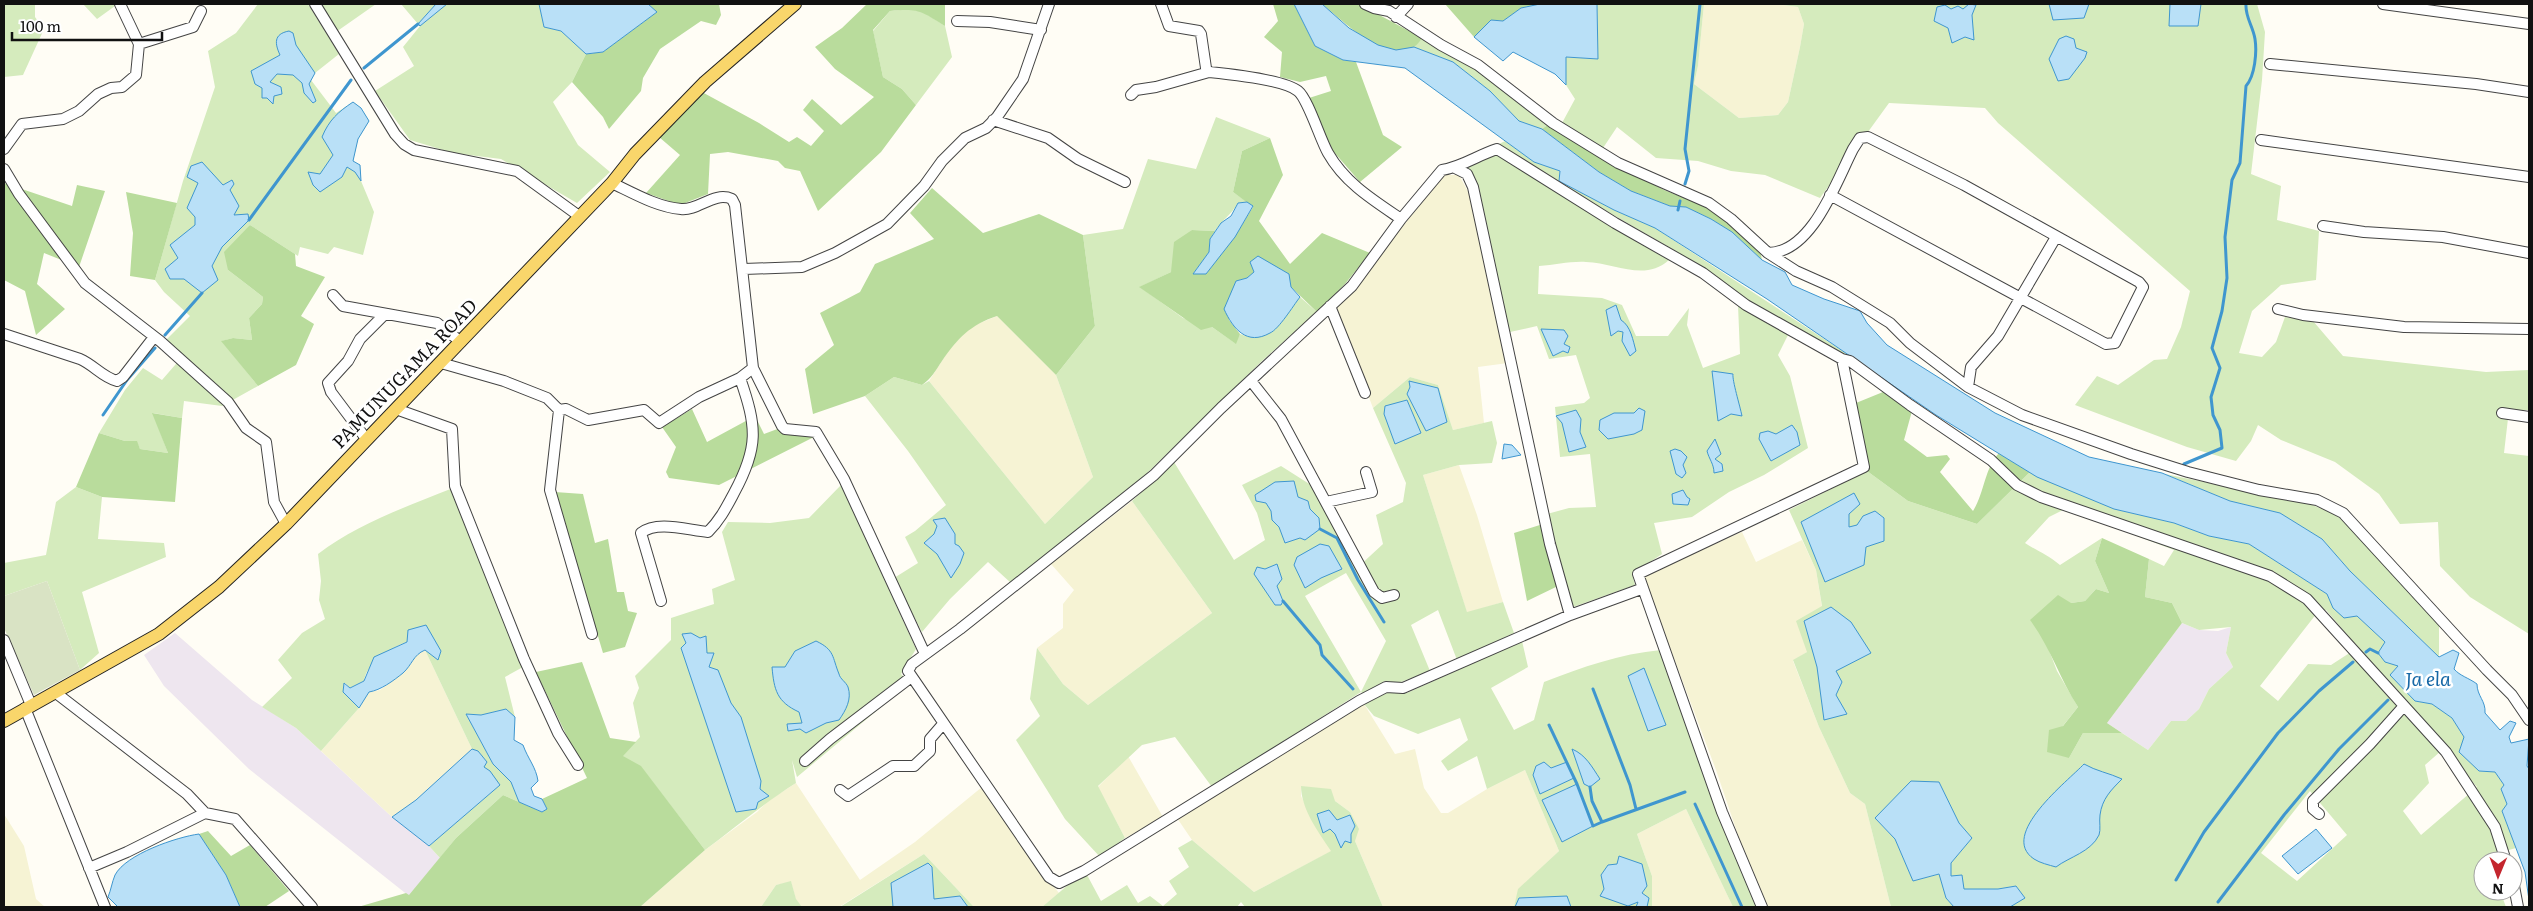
<svg xmlns="http://www.w3.org/2000/svg" width="2533" height="911" viewBox="0 0 2533 911" font-family="Literata,serif">
	<rect width="100%" height="100%" fill="#fffdf5"/>
	<path fill="#eee6ef" d="M2182 623 2199 630 2218 631 2231 627 2226 653 2233 667 2209 689 2199 709 2186 721H2171L2148 750 2107 723Z
		M175 633 252 700 296 728 392 817 429 846 440 858 409 896 249 769 164 686 144 655Z"/>
	<path fill="#f6f3d4" d="M1704 4H1777L1798 7 1804 24 1800 47 1788 102 1778 115 1739 118 1694 84 1698 66Z
		M1445 175H1459L1471 197 1508 363 1478 367 1484 423 1453 430 1438 385 1410 377 1373 408 1335 308Z
		M997 316 1056 375 1093 477 1045 524 929 381 949 350 970 327Z
		M1459 465 1477 515 1503 602 1467 613 1423 475Z
		M1132 501 1212 613 1088 705 1063 684 1037 648 1063 628V604L1074 590 1051 564Z
		M1742 532 1756 562 1802 540 1816 570 1822 607 1807 652 1793 661 1819 727 1850 793 1865 804 1891 907H1767L1742 847 1716 770 1643 576Z
		M425 650 472 749 416 800 392 817 321 751 359 708 369 692 380 690 404 672 416 654Z
		M1364 704 1395 754 1415 749 1424 788 1441 813H1448L1487 789 1525 770 1559 851 1519 889 1514 907H1383L1355 841 1350 812 1335 801 1301 786V796L1319 832 1332 851 1254 892 1192 840 1177 818Z
		M1128 756 1163 817 1125 838 1098 787Z
		M796 783 860 880 915 842 982 787 1036 865 1059 893 1042 907H974L924 854 839 907H802L796 900 791 882 776 885 761 907H640L705 850 757 812 768 801Z
		M1686 809 1733 907H1652V876L1637 834Z
		M4 814 24 846 36 899 45 907H4Z"/>
	<path fill="#d5ebbd" fill-rule="evenodd" d="M4 4H35V17L44 29 23 75 4 77Z
		M83 4H115V6L97 19Z
		M258 4H308L339 54 315 73 311 80 336 113 353 102 361 108 369 121 358 139 353 161 360 165 361 181 374 212 363 255 334 247 328 254 300 247 298 256 250 225 228 270 263 297 262 304 249 318 252 340 233 338 222 341 258 386 222 406 184 401 182 418 153 413 168 453 140 449 136 441H125L99 433 125 390 143 368 162 380 182 357 165 341 190 316 164 292 155 280 183 181 215 87 208 51 236 33Z
		M319 4H376L336 32Z
		M401 4H436L418 24Z
		M447 4H539L544 27 561 31 586 54 572 82 553 102 578 145 610 172 577 203 501 159 453 153 410 140 375 91 414 66 403 47 420 26Z
		M1597 4H1704L1698 66 1694 84 1739 118 1778 115 1788 102 1800 47 1804 24 1798 7 1777 4H2257L2265 32 2262 80 2251 174 2281 186 2277 220 2319 231 2316 280 2281 285 2252 311 2239 353 2262 357 2276 342 2285 317 2313 321 2343 356 2486 372 2529 370V410H2509L2504 453 2529 456V634L2470 597 2440 566 2438 522 2400 524 2379 494 2335 462 2281 440 2258 425 2251 441 2236 461 2187 447 2075 405 2097 376 2118 385 2154 360 2167 359 2181 327 2190 291 1998 123 1985 108 1889 103 1820 198 1765 175 1731 171 1698 161 1656 158 1617 127 1603 148 1562 123 1575 99 1566 85V57L1598 59Z
		M911 9 922 11 945 26 952 57 916 105 902 89 883 77 873 31 890 11Z
		M1422 38 1474 66 1549 124 1542 129 1519 121 1490 91 1453 62 1414 47Z
		M1216 117 1270 138 1242 151 1233 192 1247 202 1238 203C1231 215 1222 220 1215 231L1192 230 1171 272 1140 287 1183 318 1212 327 1235 343 1240 334C1271 345 1282 319 1300 297L1317 312 1262 361 1142 478 1011 583 988 562 950 599 922 632 894 578 918 563 905 537 915 531 946 505 908 451 865 396 894 377 922 385 929 381 1045 524 1093 477 1056 375 1095 326 1083 235 1123 229 1148 159 1196 169Z
		M1505 141 1534 162 1560 171 1559 181 1614 210 1655 228 1847 354H1840L1743 299 1672 249 1495 146Z
		M1498 152 1669 260C1645 282 1615 263 1586 262 1571 261 1555 265 1539 266L1538 294 1602 298 1622 305 1636 336H1668L1689 308 1687 325 1703 368 1740 354 1738 305 1789 333 1778 355 1790 376 1808 448 1764 475 1729 492 1692 517 1654 523 1662 554 1632 574 1635 585 1573 607 1547 514 1569 508 1596 507 1590 454 1560 457 1555 407 1584 403 1590 398 1576 355 1549 359 1537 326 1510 332 1468 166Z
		M1410 377 1438 385 1453 430 1492 421 1497 443 1492 463 1459 465 1423 475 1467 612 1503 602 1514 633 1457 660 1438 610 1411 625 1430 671 1398 683 1385 681 1364 695 1361 692 1212 787 1175 737 1142 745 1098 786 1125 838 1100 857 1065 819 1016 740 1040 716 1030 699 1037 648 1063 684 1088 705 1212 613 1132 501 1174 462 1234 560 1265 540 1257 513 1242 485 1281 466 1311 485 1357 568 1383 544 1376 515 1403 502 1406 483 1373 408ZM1346 573 1386 641 1361 692 1305 596Z
		M1867 471 1908 501 1977 524 2030 472 2114 509 2174 523 2209 536 2249 544 2327 594 2333 608 2357 616 2386 642 2378 653 2398 666 2390 675 2415 701 2432 704 2452 718 2464 737 2479 771 2495 772 2504 785 2501 789 2508 804 2502 811 2516 848 2498 853 2489 861H2483V868L2479 874 2483 891 2503 899 2506 907H2010L2025 898 2016 886 1998 889H1964L1951 876V863L1972 838 1959 823 1939 782 1875 818 1895 839 1913 881 1940 874 1946 898 1954 907H1891L1865 804 1850 793 1819 727 1793 660 1807 652 1796 621 1822 606 1816 570 1789 510ZM2065 509 2174 550 2164 566 2149 559 2145 597 2172 603 2182 623 2199 630 2231 627 2226 653 2233 667 2209 689 2199 709 2186 721H2171L2148 750 2122 733H2083L2069 758 2062 727 2078 707 2057 671 2045 640 2031 620 2071 603 2085 601 2096 589 2109 593 2095 561 2102 538 2060 565C2047 554 2039 552 2025 543L2049 517ZM2326 610 2477 787 2421 835 2403 811 2429 783 2425 765 2441 751 2351 652 2331 665 2308 664 2278 701 2260 686 2317 613ZM2310 791 2347 835 2297 881 2261 853Z
		M2165 474 2308 503 2336 515 2353 529 2439 625V657L2350 571 2322 539 2280 513 2230 501Z
		M841 485 916 649 901 674 910 683 797 777 792 760 796 783C764 803 735 828 705 850L641 767 622 756 640 737 633 703 639 688 635 676 671 640V618L714 604 712 589 735 580 722 532 728 522 770 523 809 518Z
		M76 487 102 497 98 539 164 543 166 557 82 592 99 653 80 670 47 581 4 596V563L46 555 56 502Z
		M453 488 523 667 505 677 515 717 506 709 481 715 466 714 493 764 511 782 519 802 503 795 456 838 440 858 429 846 500 785 484 767 480 753 472 749 425 650 438 660 441 651 407 642C390 648 367 662 364 681L350 688 345 683 343 692 359 708 321 751 296 728 262 707 292 678 278 660 302 633 325 619 319 600 321 581 318 554C357 524 408 506 453 488Z
		M1522 641 1528 667 1491 688 1514 730 1534 720 1544 682C1583 667 1619 654 1661 650L1758 907H1733L1686 809 1637 834 1652 876V907H1514L1518 889 1559 851 1525 770 1487 789 1477 756 1448 771 1441 761 1468 740 1460 718 1418 734 1374 716 1364 704 1389 692 1407 693Z
		M1301 786 1331 789 1335 801 1350 812 1359 829 1355 841 1383 907H1245L1241 902 1237 907H1042L1068 885 1086 873 1101 901 1127 885 1138 903 1150 896 1163 906 1177 894 1169 881 1189 867 1178 848 1192 840 1254 892 1331 851C1319 833 1301 809 1301 786Z
		M924 854 974 907H840Z
		M791 881 796 899 802 907H761L776 885Z"/>
	<path fill="#b9dc9c" d="M648 4H719L721 15 716 25 701 21 660 49 643 78 641 91 609 129 603 117 572 82 586 54 603 52 657 12Z
		M867 4H945V26C921 11 919 8 890 11L873 30 883 77 902 89 916 105 881 152 818 211 800 171 785 168 778 161 728 152 710 154 708 194 680 205 646 193 680 155 659 137 702 92 759 123 789 142 797 137 811 146 824 131 803 110 812 99 841 125 874 97 835 69 815 47 842 28Z
		M1273 4H1294L1315 46 1343 60 1356 62 1383 135 1402 147 1360 182 1333 151 1309 98 1331 91 1326 76 1300 82 1280 77 1282 52 1264 37 1278 21Z
		M1322 4H1359L1422 38C1420 41 1417 45 1414 47 1385 64 1342 20 1322 4Z
		M1445 4H1540L1521 8 1504 21 1491 20 1474 37Z
		M1549 124 1606 159 1664 190 1709 208 1760 250 1762 260 1732 232 1711 219 1686 207 1670 206 1631 191 1599 172 1542 129Z
		M1270 138 1283 175 1259 221 1290 264 1322 233 1370 253 1345 284 1317 312 1291 287 1250 261 1254 272 1247 278 1236 281 1229 320 1240 334 1236 344 1212 327 1201 330 1139 287 1171 272 1174 242 1192 230 1215 231 1210 239 1209 252 1193 274H1206L1237 233 1253 207 1233 192 1242 151Z
		M4 183 72 206 77 185 105 191 79 267 44 253 37 284 65 309 36 335 25 291 4 280Z
		M932 188 983 233 1039 214 1083 235 1095 326 1056 375 997 316C970 325 958 338 942 361 936 370 931 379 922 385L894 377 865 396 813 414 805 369 834 345 820 313 860 292 875 264 934 239 910 213Z
		M126 192 177 203 155 280 130 276 133 233Z
		M250 225 295 254 296 266 325 277 301 316 314 324 296 365 258 386 221 341 233 338 252 340 249 318 262 304 263 297 228 270 224 252Z
		M1883 392 1912 411 1904 440 1927 457 1947 455 1950 459 1940 472 1973 511C1985 492 1984 469 1999 453L2030 472 1977 524 1908 501 1867 471 1856 403Z
		M692 409 707 442 755 416 764 434 780 428 814 437 719 485 669 478 666 472 676 447 662 427Z
		M152 413 182 418 175 502 102 497 76 487 99 433 125 441H137L140 449 168 453Z
		M555 492 583 494 595 543 608 539 617 592H624L628 611 637 613 625 647 603 653Z
		M1543 524 1558 586 1527 601 1514 533Z
		M2102 538 2149 559 2145 597 2172 603 2182 623 2107 723 2122 733H2083L2069 758 2047 752 2049 730 2063 726 2078 707C2060 679 2050 647 2030 620L2058 595 2071 603 2085 601 2096 589 2109 593 2095 561Z
		M582 662 610 738 636 742 623 756 641 766 705 850 640 907H358L406 893 409 895 456 838 503 795 542 812 547 809 542 799 587 778 536 672Z
		M208 831 231 856 250 845 289 891 265 907H240L226 875 199 834Z"/>
	<path fill="#d9e3c4" d="M47 581 80 670 34 695 4 628V596Z"/>
	<path fill="#b9e0f7" stroke="#3f96cf" d="M436 4H447L420 26 418 24Z
		M539 4H648L657 12 603 52 586 54 561 31 544 27Z
		M1294 4H1322L1349 28 1378 45 1396 50 1414 47 1453 62 1490 91 1519 121 1542 129 1599 172 1631 191 1670 206 1686 207 1711 219 1732 232 1762 260 1785 272 1792 285 1824 299 1860 311 1867 323 1887 345 1995 413 2089 457 2162 473 2230 501 2280 513 2322 539 2350 571 2439 657 2453 650 2459 653 2454 669C2460 676 2469 678 2477 684 2477 696 2486 701 2485 713L2500 730 2510 721 2516 723 2509 737 2511 743 2529 739 2527 766 2529 769V900L2525 872 2502 811 2507 804 2501 789 2504 785 2495 772 2479 771 2459 752 2464 737 2452 718 2432 704 2415 701 2390 675 2398 666 2385 662 2378 653 2385 642 2357 616 2344 618 2333 608 2327 594 2249 544 2209 536 2174 523 2114 509 2037 477 1936 415 1767 299 1655 228 1614 210 1559 181 1560 171 1534 162 1405 68 1343 60 1315 46Z
		M1540 4H1597L1598 59 1566 57V85L1555 74 1513 52 1503 61 1474 37 1491 20 1503 21 1521 8Z
		M1969 4 1976 5 1972 15 1974 40 1965 37 1952 43 1948 28 1934 21 1937 7 1945 5 1951 9 1958 6 1963 9Z
		M2049 4H2089L2084 18 2053 20Z
		M2170 4H2201L2198 26H2169Z
		M289 31 293 33 296 45 315 73 309 84 316 101 313 103 304 93 302 83 293 75 277 74 270 82 281 87 282 94 274 96 273 104 267 98H262V88L255 84 251 71 280 55C275 44 273 34 289 31Z
		M2066 36 2074 39 2076 48 2087 52 2085 58 2069 79 2058 81 2049 59 2059 39Z
		M353 102 361 108 369 121 358 139 353 161 360 165 361 181 355 172 347 167 342 177 320 192 313 185 308 172 320 174 333 155 322 137C329 120 338 112 353 102Z
		M202 162 223 185 232 180 234 184 230 190 239 206 234 215 248 214 249 220 222 247 212 266 218 280 202 293 184 279H170L165 269 178 258 170 245 195 225V217L187 208 198 183 187 177 191 166Z
		M1247 202 1253 206 1235 237 1206 274H1193L1209 252 1210 239 1221 223 1231 216 1238 203Z
		M1258 256 1289 274 1291 287 1300 297C1293 306 1279 329 1270 333 1247 346 1233 329 1224 309L1236 281 1247 278 1254 272 1250 262Z
		M1616 305 1621 320C1631 326 1633 341 1636 351L1630 356 1622 341 1623 332 1618 331 1611 336 1606 310Z
		M1541 329 1564 330 1568 336 1564 344 1570 347 1568 353 1563 351 1553 356Z
		M1712 371 1733 374C1732 380 1740 406 1742 416L1731 414 1718 421Z
		M1409 381 1438 388 1447 422 1426 431 1407 394 1410 387Z
		M1407 400 1421 433 1395 444 1384 414 1385 406Z
		M1639 408 1645 411 1642 430 1634 434 1608 439 1599 430 1600 420 1614 413H1634Z
		M1576 410 1581 419 1580 432 1586 447 1569 452 1562 423 1556 416Z
		M1792 425 1797 432 1800 445 1771 461 1759 439 1760 433 1768 431 1776 434Z
		M1715 439 1721 454 1715 459 1722 464 1723 471 1714 473C1714 464 1709 459 1707 451Z
		M1504 444 1512 445 1521 455 1502 459Z
		M1675 449 1681 451 1687 457 1683 465 1686 473 1682 478 1676 474 1670 451Z
		M1294 481 1298 497 1308 501 1310 509 1319 518 1320 529 1305 540 1300 538 1285 543 1279 527 1272 520 1271 511 1266 503 1256 501 1255 495 1275 482Z
		M1683 490 1687 497 1690 499 1688 505 1673 504 1672 494Z
		M1854 493 1860 504 1849 514V527L1857 525 1863 516 1875 511 1884 518V541L1866 547 1864 565 1825 582 1801 522Z
		M945 518 955 534V544L959 546 964 553 960 564 951 578 937 554 924 543 934 534 937 526 933 520Z
		M1320 544 1329 546 1342 569 1321 578 1305 588 1294 565 1297 557Z
		M1277 564 1282 579 1277 586 1283 601 1281 605H1275L1254 574 1257 567 1265 569Z
		M1831 607 1851 622 1871 653 1836 671 1842 682 1836 695 1847 714 1824 720 1817 667 1804 621Z
		M426 625 441 651 438 660 425 650C413 655 412 665 403 673 393 681 381 690 369 692L359 708 343 692 344 683 350 688 364 681 374 657 407 642 408 630Z
		M691 633 700 638 706 636 707 653H714L709 667 718 670 731 703 741 717 761 781 760 789 769 796 758 802 756 809 736 812 681 648 686 643 682 634Z
		M816 641C835 650 832 657 839 674 840 679 846 682 848 687 852 699 846 710 839 720L826 723 806 733 800 729 788 731 787 724 802 723 799 712C777 702 774 690 772 667H785L795 651Z
		M1644 668 1666 725 1648 731 1628 676Z
		M506 709 515 717 514 740 523 745C528 759 536 767 538 781L531 788 534 796 542 799 547 809 542 812 519 802 511 782 493 764 466 714 481 715Z
		M472 749 478 751 487 762 484 767 490 771 500 785 429 846 392 817 416 800Z
		M1572 749C1586 755 1592 767 1600 779L1590 787 1584 784Z
		M1544 762 1551 768 1567 762 1574 778 1540 794 1533 775 1536 766Z
		M2084 764C2096 771 2109 773 2122 779 2111 790 2102 799 2100 815 2099 821 2101 830 2099 835 2091 852 2069 857 2056 867 2049 865 2040 863 2034 859 1998 835 2068 781 2084 764Z
		M1911 781 1939 782 1959 823 1972 838 1951 863V876L1962 875 1964 889H1998L2016 886 2025 898 2010 907H1954L1946 898 1939 874 1913 881 1895 839 1875 818Z
		M1577 784 1593 826 1562 842 1542 800Z
		M1329 810 1337 820 1350 815 1355 826 1351 834V843L1345 841 1341 848 1335 834 1330 829 1323 833 1317 814Z
		M2316 829 2332 848 2298 874 2282 856Z
		M199 834 226 875 240 907H118L108 897C111 890 112 882 115 875 126 854 177 837 199 834Z
		M1619 856 1642 864 1647 886 1642 893 1649 898 1647 907H1636L1638 902 1628 906 1600 896 1604 889 1601 875 1608 865 1617 864Z
		M928 863 932 867 934 899 960 896 968 907H893L891 883Z
		M1567 896 1571 907H1515L1519 898Z"/>
	<g fill="none" stroke-linecap="round" stroke-linejoin="round">
		<path stroke="#3f96cf" stroke-width="3" d="M364 68 418 24
			M1685 184 1689 171 1685 149 1700 4
			M1678 210 1680 201
			M249 220 351 80
			M165 335 202 293
			M103 415 127 380 155 348
			M2184 464 2222 448 2220 430 2213 415 2211 397 2220 368 2212 348 2222 311 2227 278 2225 237 2232 180 2240 163 2246 86C2255 76 2257 52 2255 39 2253 26 2245 17 2246 4
			M1320 529 1337 538 1358 580 1384 622
			M1283 601 1320 645 1322 655 1353 689
			M2366 652 2370 649 2378 653
			M1593 689 1630 785 1636 809
			M1549 725 1577 784 1593 826 1602 822
			M1590 787 1592 801 1602 822 1685 792
			M1695 804 1742 907
			M2176 880 2204 832 2278 733 2319 691 2353 662
			M2218 902 2284 815 2339 749 2388 700"/>
		<defs>
			<path id="minor" d="M315 4 395 134 404 144 414 150 517 171 579 216
				M1161 4 1169 26 1199 31 1201 34 1206 68 1209 72C1229 74 1284 80 1298 91 1308 99 1320 139 1328 153 1345 183 1373 200 1401 219
				M1365 4 1374 8 1389 11 1441 45 1478 65 1553 123 1618 163 1709 203 1731 219 1768 253 1796 271 1832 287 1890 323 1910 343 1968 387 2022 415 2131 454 2188 472 2259 490 2317 500 2343 513 2487 670 2512 695 2529 720
				M2383 4 2529 24
				M1396 17 1408 4
				M957 21 990 22 1041 30
				M139 44 193 27 201 11
				M2270 64 2476 84 2529 92
				M1131 95 1136 90 1156 87 1209 72
				M993 120 1048 138 1078 159 1125 182
				M2261 140 2529 177
				M4 149 22 124 63 119 79 111 98 94 111 88 122 87 136 75 139 44 120 4
				M1455 168 1467 174 1473 187 1550 544 1570 615
				M4 169 19 194 85 283 160 341 228 402 246 428 266 442 274 502 286 524
				M612 183C633 193 657 207 681 209 698 211 714 191 732 199L735 205 753 368 782 426 785 429 816 432 844 479 925 654
				M2323 226 2364 232 2443 237 2529 253
				M1768 253C1812 253 1836 182 1853 149L1860 138 1868 137 1964 185 2139 282 2143 287 2115 343 2106 344 1830 195
				M744 269 802 267 835 253 887 224 924 186 942 161 965 138 986 128 997 117 1023 79 1049 4
				M333 295 343 306 437 323 461 342
				M1330 306 1365 393
				M2278 309 2303 315 2404 327 2529 329
				M4 334 80 359C94 365 102 377 117 381L123 377 154 337
				M441 363 504 381 547 398 559 410 550 490 592 634
				M1251 381 1281 419 1374 592 1382 598 1394 595
				M1968 387 1971 367 1998 336 2056 237
				M396 409 452 429 455 486 524 659 558 733 578 765
				M559 410 566 409 588 420 644 410 659 423 699 397 740 378
				M2502 413 2529 417
				M367 440 331 392 328 383 348 361 360 339 385 314
				M1326 502 1372 492 1366 472
				M1641 589 1570 615 1403 688 1386 687 1359 701 1084 871 1059 883 1049 877 908 671 912 664 960 629 1154 475 1221 408 1352 286 1401 219 1442 170C1462 167 1478 155 1497 149L1615 223 1703 273 1746 305 1842 359 1850 361 1910 405 1991 460 2017 485 2041 497 2270 576 2307 599 2446 752 2495 827 2506 861
				M661 601 641 533C657 520 687 530 708 532 720 520 726 508 734 493 759 447 757 427 740 378L753 368
				M4 640 31 705
				M56 693 187 794 205 813 235 819 312 907
				M25 708 105 907
				M805 761 830 739 910 678
				M840 790 848 796 893 766H914L930 751V739L943 724
				M2319 814 2313 809V801L2370 744 2403 707
				M89 868 127 852 205 813
				M2513 881 2518 907
				M1762 907 1722 812 1638 574 1864 467 1842 359"/>
			<path id="major" d="M4 721 159 634 219 587 286 524 612 183 635 154 705 82 795 4"/>
		</defs>
		<use href="#minor" stroke="#444" stroke-width="12"/>
		<use href="#major" stroke="#222" stroke-width="14"/>
		<use href="#minor" stroke="#fff" stroke-width="10"/>
		<use href="#major" stroke="#f9d66b" stroke-width="12"/>
	</g>
	<g text-anchor="middle" stroke-width="5" stroke-linejoin="round" paint-order="stroke">
		<g font-size="18" fill="#111" stroke="#fff">
			<text transform="translate(405 374) rotate(-46)" y="6">PAMUNUGAMA ROAD</text>
		</g>
		<g font-size="19" font-style="italic" fill="#1768a6" stroke="#fff">
			<text x="2428" y="686">Ja ela</text>
		</g>
	</g>
	<rect width="2533" height="911" fill="none" stroke="#111111" stroke-width="10"/>
	<g transform="translate(2498 876) rotate(181)"><circle r="24" fill="#ffffff" stroke="#a0a0a0"/>
	<path d="M0-4L9 19L0 12L-9 19Z" fill="#c4262e"/>
	<text y="-8" font-size="14" font-weight="bold" text-anchor="middle" fill="#111111">N</text>
	</g>
	<path d="M12 32v8h150v-8" fill="none" stroke="#111111" stroke-width="2.5"/>
	<text x="20" y="32" font-size="15" fill="#111111" stroke="#ffffff" stroke-width="4" paint-order="stroke">100 m</text>
</svg>
